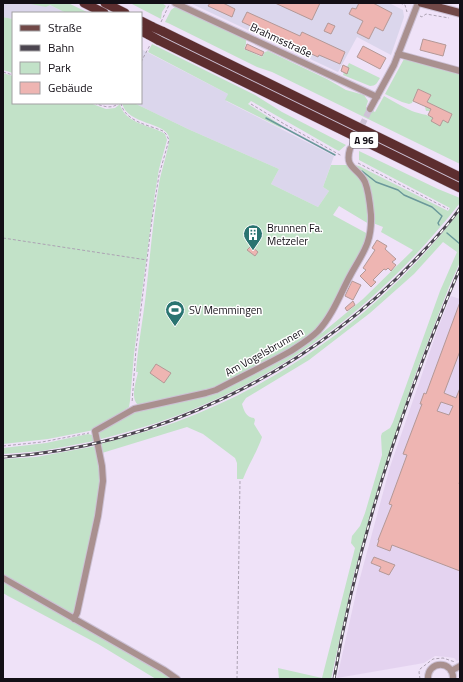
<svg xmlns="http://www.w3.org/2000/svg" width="463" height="682" viewBox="0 0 463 682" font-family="'Titillium Web',sans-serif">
	<rect width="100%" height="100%" fill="#efe2f8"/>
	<path fill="#dbd6ec" d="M3 3H26L50 5 66 13H13V19L3 17Z
		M190 3H389L403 10 404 17 391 55 357 37 338 72Z
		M141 49 228 94 226 101 334 156 323 187 329 191 318 207 271 184 279 169 188 129 134 103H141Z"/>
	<path fill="#e4d3f0" d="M451 296 460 299V660L457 661 454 658 447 657 435 656 424 663 337 678 357 589 390 467 438 328Z"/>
	<path fill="#c2e2c8" d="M26 3H68L89 13H66L50 5 46 7Z
		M130 3H162L166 6 162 12 161 19Z
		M175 7 246 39V44L244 49 262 57 265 52 268 51 327 79 346 90 364 95 368 101 366 107 375 112 384 96C393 101 403 107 412 111 419 114 427 114 433 118L432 121 440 125 443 120 448 122 452 114 433 105 430 111H426L425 107 431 95 418 89 412 103 409 104 402 102 385 94 404 59 460 73V164L272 72 257 67 168 23 165 22 171 10Z
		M3 17 13 19V73L3 70Z
		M152 44 255 95 282 112 346 145 339 151 335 149 251 101 248 104 281 125V128L225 100 228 94 148 52Z
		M349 63 380 78C377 83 376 86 370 86L343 75 344 72 347 73 349 68 347 67Z
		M3 73 13 76V103H90L106 109 115 108 120 104C124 122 147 125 162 132L165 134 167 140 159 169 155 193 134 354 130 401 129 407 94 430 48 439 3 444Z
		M122 103H134L188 129 279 169 271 184 318 207 329 191 323 187 331 165H347L360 179 364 186 369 224 339 206 333 215 368 234 366 242 324 320 313 333 286 351 213 389 138 405C130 398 136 382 138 372H136C138 345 143 320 146 293 150 257 153 220 159 184 160 175 171 142 169 137 166 122 127 125 122 103Z
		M359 151 438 189 460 198V203C393 288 311 357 212 401 176 418 139 429 101 439L99 434 100 431 137 411 205 396 218 391 318 334 322 333 363 299 413 250 381 232 383 227 373 223 368 186 355 165 359 166 448 211 450 208 359 160Z
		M460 211V262L449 287 414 378 377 491 354 574 331 679H279L278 668 322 678 355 548 351 543 352 536 360 526 365 513 382 455 381 436 382 433 390 428 393 422 440 291 457 252 443 242 414 274 370 313 309 360 246 398 242 404C244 411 246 417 254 418L255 420 254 424 262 437C257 452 249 464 243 479H237V463L235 458 203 434 187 427 102 453 100 444C125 437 151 431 176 422 263 390 344 337 408 271 427 252 443 232 460 211Z
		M88 434 92 435 94 441 42 451 3 454V448L46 443Z
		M96 446 99 461 101 483 94 523 74 613 70 614 3 575V459L36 457Z
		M3 581 161 671 173 679H156L98 644 8 596 3 593Z"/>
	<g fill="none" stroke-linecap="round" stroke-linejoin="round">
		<path stroke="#6a989a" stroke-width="1.5" d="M266 118 335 155
			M362 171 376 182 398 190 404 195 432 207 442 216 438 223 439 225
			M447 233 460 244"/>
	</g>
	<path fill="#eeb5b2" stroke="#b39896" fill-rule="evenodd" d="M210 3H223L235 9 232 17 208 6Z
		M275 3H320L312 20Z
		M359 3H373L392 13 383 31 375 27 369 39 357 33 363 21 349 14 352 8 356 9Z
		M247 12 300 36 302 32 345 52 340 64 319 55 318 57 242 22Z
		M328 23 335 26 331 34 324 31Z
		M423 39 446 45 443 56 420 50Z
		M247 44 264 52 262 56 245 49Z
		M363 46 386 58 380 69 357 57Z
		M343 65 349 68 347 74 341 71Z
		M418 89 431 95 427 102 452 114 448 123 443 120 440 126 431 121 433 118 428 115 431 109 413 101Z
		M377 240 387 246 385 249 396 259 392 262 396 265 391 271 388 268 386 270 384 269 373 280 376 282 371 287 360 276 366 270 363 268 375 250 372 248Z
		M251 246 258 252 255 256 247 250Z
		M352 281 361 285 353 300 345 296Z
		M353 301 355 305 347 311 345 308Z
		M460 302V351L444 393 456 398 460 388V480L459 484H460V571L392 545 390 551 377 546 379 540H378L392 505 389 504 407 455 403 454 422 404H420L424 393 426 394ZM441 402 453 406 449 415 437 411Z
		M156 364 171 373 164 383 150 373Z
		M374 557 395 565 389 575 379 571 381 567 371 563Z"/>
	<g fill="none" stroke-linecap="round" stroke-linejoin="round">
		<path stroke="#cec2d6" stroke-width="6" stroke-dasharray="6 3" stroke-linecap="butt" d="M350 149 370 109"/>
		<defs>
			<path id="minor" d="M175 3 377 97
				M398 54 460 71
				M370 109 394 65 418 3
				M3 578 164 670 177 679
				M74 619 77 613 98 516 103 481 102 466 95 431 134 409 206 393 216 390C241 377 266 365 291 351 300 345 310 339 318 331 333 315 341 292 351 274 364 251 372 242 371 215 370 204 369 192 365 182 358 167 344 169 350 149
				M451 671 460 666
				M428 679C427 660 454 660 453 679"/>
			<path id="major" d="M422 3 460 13"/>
			<path id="highway" d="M84 3 104 13
				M105 3 125 13
				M141 21 153 27
				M141 31 149 35
				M162 31 460 177
				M158 40 460 188"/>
		</defs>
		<use href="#minor" stroke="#ccc0d4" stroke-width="8"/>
		<use href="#major" stroke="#ccc0d4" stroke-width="10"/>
		<use href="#highway" stroke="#ccc0d4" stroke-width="10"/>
		<path stroke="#aca2b3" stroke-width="1" stroke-dasharray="3 2" stroke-linecap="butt" d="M400 3 405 5 407 12
			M420 16 422 17 426 14 449 18
			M161 22 169 5
			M141 62 150 45
			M3 72 13 75
			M94 103C103 106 111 110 119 103
			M121 103C124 121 148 125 163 131L166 134 169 140 159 175 152 219 136 349 132 403
			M251 104 286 125 342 156
			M358 163 448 209
			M3 238 147 260
			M3 446 42 442 89 433
			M237 679 240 480
			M420 679 419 672 420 669 433 659 443 658 455 662"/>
		<use href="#minor" stroke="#a9908f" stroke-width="6"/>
		<use href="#major" stroke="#714847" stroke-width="8"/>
		<use href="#highway" stroke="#5d2e2f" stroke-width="9"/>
		<defs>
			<path id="rail" d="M3 457C157 447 308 372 414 261 430 244 447 227 460 208
				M334 679C358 538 404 399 460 268"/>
		</defs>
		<use href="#rail" stroke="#4b454f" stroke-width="3"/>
		<use href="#rail" stroke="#fff" stroke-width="1.5" stroke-dasharray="4.5" stroke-linecap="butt"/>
		<defs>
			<path id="highway-bridge" d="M153 27 162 31
				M149 35 158 40"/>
		</defs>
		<use href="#highway-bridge" stroke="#ccc0d4" stroke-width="10" stroke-linecap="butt"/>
		<use href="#highway-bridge" stroke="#5d2e2f" stroke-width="9"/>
	</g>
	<defs>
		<symbol id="building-pin" viewBox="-11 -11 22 30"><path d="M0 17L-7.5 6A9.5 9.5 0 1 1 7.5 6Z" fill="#2a7471" stroke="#fff"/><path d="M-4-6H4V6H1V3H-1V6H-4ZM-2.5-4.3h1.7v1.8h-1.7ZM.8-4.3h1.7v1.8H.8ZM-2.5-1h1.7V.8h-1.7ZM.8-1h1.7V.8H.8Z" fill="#fff"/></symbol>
		<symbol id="stadium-pin" viewBox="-11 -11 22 30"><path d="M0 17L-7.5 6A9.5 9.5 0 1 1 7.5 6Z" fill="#2a7471" stroke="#fff"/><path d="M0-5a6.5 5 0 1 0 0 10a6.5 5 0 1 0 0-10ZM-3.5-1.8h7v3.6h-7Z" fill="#fff"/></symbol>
	</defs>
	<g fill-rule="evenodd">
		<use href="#building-pin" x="242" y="223" width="22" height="30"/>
		<use href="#stadium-pin" x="164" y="299" width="22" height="30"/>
	</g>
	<g text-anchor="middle" stroke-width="3" stroke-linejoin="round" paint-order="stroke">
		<rect fill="#fff" stroke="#5a575c" stroke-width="1" x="350" y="132" width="28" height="16" rx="3"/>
		<g font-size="10" font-weight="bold" fill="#130f16">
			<text x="364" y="144">A 96</text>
		</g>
		<g font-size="11" fill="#130f16" stroke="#fff">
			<text transform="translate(281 40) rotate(25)" y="4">Brahmsstraße</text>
			<text transform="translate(264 352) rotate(-29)" y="4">Am Vogelsbrunnen</text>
		</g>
		<g font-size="11" fill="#130f16" stroke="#fff" text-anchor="start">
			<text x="267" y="232">Brunnen Fa.<tspan x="267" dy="13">Metzeler</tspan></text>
			<text x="189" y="314">SV Memmingen</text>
		</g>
	</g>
	<rect width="463" height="682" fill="none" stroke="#130f16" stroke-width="8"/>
	<rect x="12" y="12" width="130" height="92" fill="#ffffff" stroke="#a19fa2"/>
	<rect x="20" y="25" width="20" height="6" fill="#714847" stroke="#a19fa2"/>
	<text x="48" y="32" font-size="12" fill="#130f16">Straße</text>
	<rect x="20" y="45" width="20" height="6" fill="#4b454f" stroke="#a19fa2"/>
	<text x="48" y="52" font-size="12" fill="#130f16">Bahn</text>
	<rect x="20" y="62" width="20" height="12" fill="#c2e2c8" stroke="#a19fa2"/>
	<text x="48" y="72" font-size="12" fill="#130f16">Park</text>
	<rect x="20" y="82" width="20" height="12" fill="#eeb5b2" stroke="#a19fa2"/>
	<text x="48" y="92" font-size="12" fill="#130f16">Gebäude</text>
</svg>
